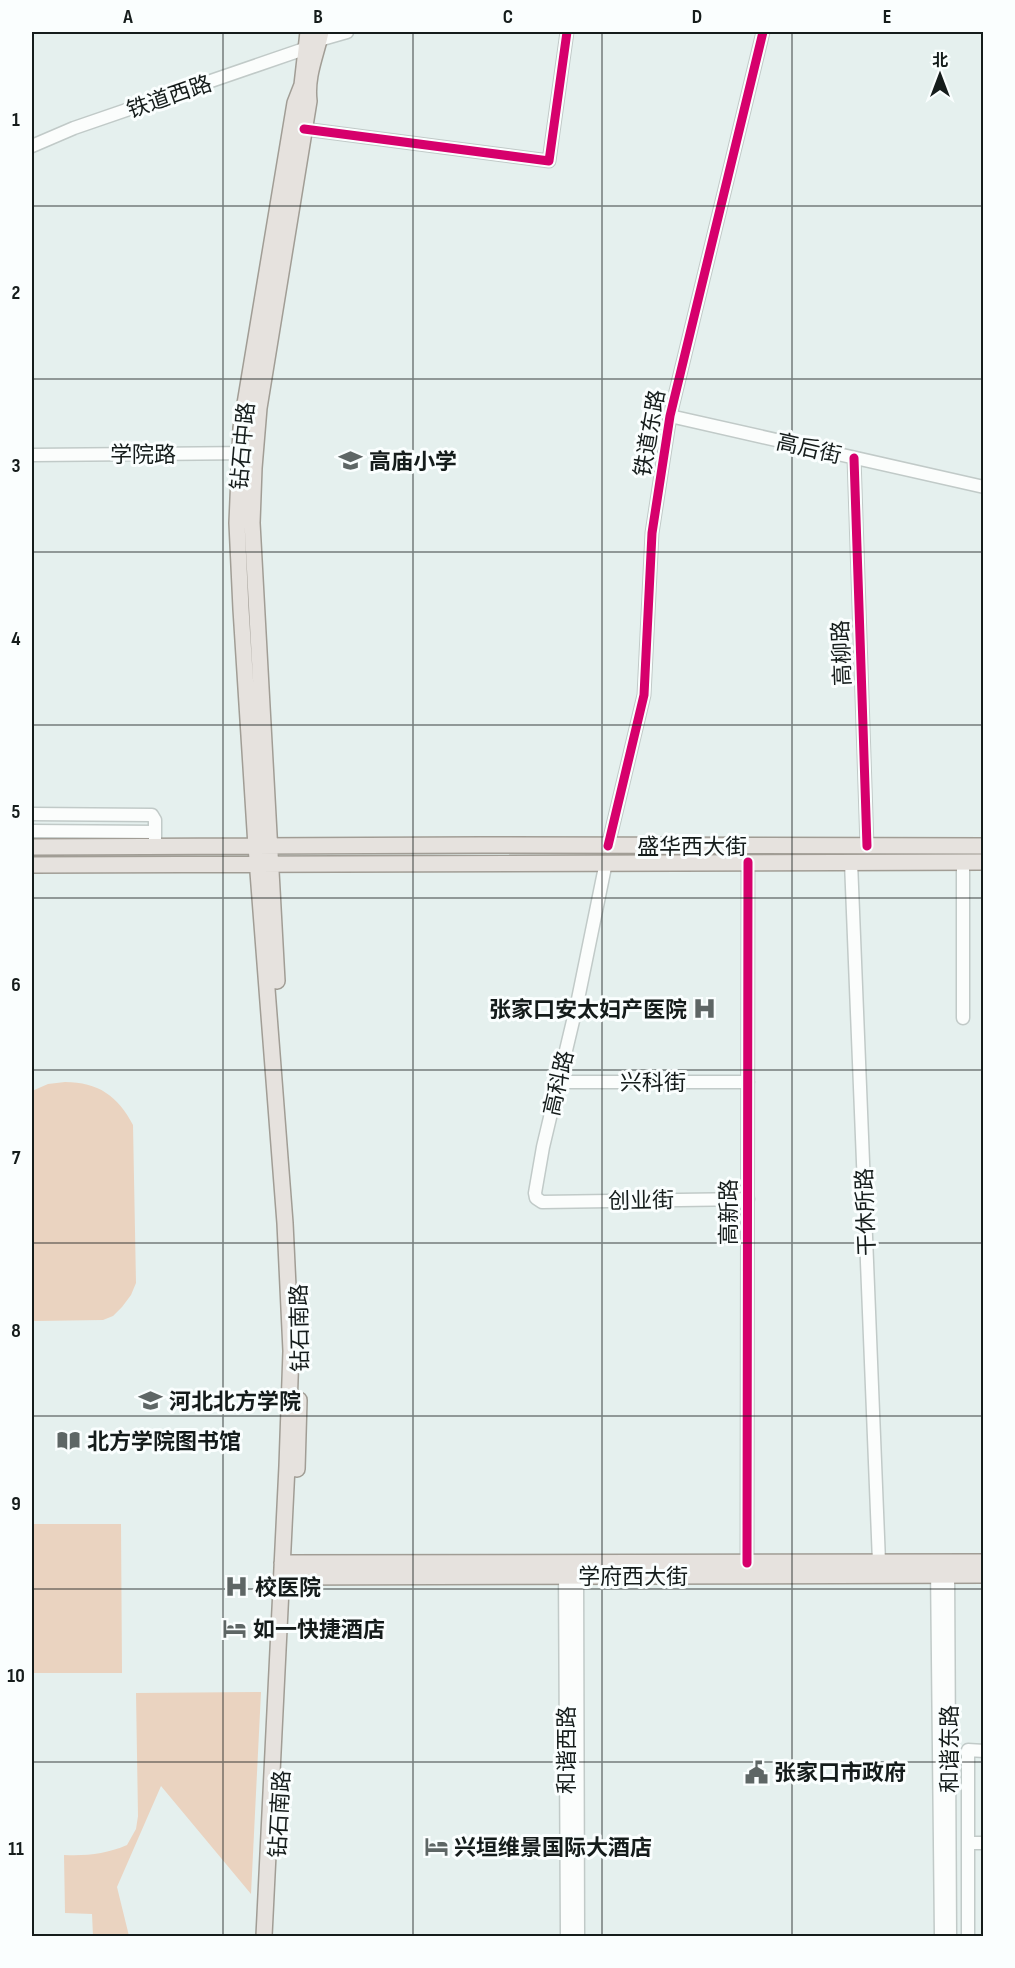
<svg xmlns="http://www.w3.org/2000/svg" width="1015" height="1968" viewBox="0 0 1015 1968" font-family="'Sofia Sans Condensed','Noto Sans SC',sans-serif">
	<rect width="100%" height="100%" fill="#e5f0ee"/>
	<path fill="#ead3c0" d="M65 1082C98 1082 118 1096 133 1125L136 1283 131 1295 122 1307 113 1316 103 1320 35 1321 32 1320V1091L48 1084Z
		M32 1524H121L122 1673H32Z
		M261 1692 251 1894 161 1786 117 1887 129 1936H93L92 1914 65 1913 64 1855C87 1856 106 1854 127 1845L136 1829 138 1816 136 1693Z"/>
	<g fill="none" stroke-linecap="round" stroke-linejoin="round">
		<defs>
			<path id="minor" d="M319 40 347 32
				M304 129 549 161 567 32
				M32 146 74 128 307 48
				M670 416 984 487
				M32 455 255 453
				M854 458 867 846
				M32 814 152 815 155 820V846
				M32 831 155 832
				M608 846 644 695 652 533 670 416 763 32
				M606 862 577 1004 543 1147 535 1193 536 1198 542 1202 748 1199
				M851 862 879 1562
				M963 862V1018
				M558 1082H748
				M747 1563 748 862
				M937 1566 941 1936
				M565 1567 567 1936
				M577 1569 578 1936
				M948 1569 950 1936
				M968 1843H984
				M968 1936V1750L984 1751"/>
			<path id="major" d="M32 847 482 845 984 846
				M32 865 984 862
				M277 981 252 523 254 468 259 408 309 101C306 76 316 55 321 32
				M297 1469 299 1400
				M282 1563 984 1562
				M282 1577 984 1575
				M264 1936 287 1466 291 1351 285 1223 256 846 241 609 237 523 241 428 295 103 302 85 308 32"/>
		</defs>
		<use href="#minor" stroke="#c1cac8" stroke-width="15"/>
		<use href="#major" stroke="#a19d95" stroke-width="18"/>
		<use href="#minor" stroke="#fbfdfc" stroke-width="12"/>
		<use href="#major" stroke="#e6e2de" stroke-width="15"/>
		<defs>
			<path id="cycleway" d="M304 129 549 161 567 32
				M854 458 867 846
				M608 846 644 695 652 533 670 416 763 32
				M747 1563 748 862"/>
		</defs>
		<use href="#cycleway" stroke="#fafefe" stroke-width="13"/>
		<use href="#cycleway" stroke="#d6006c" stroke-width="9"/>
	</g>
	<path fill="none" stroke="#151c1b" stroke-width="1.5" stroke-opacity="0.55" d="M223 32V1936M413 32V1936M602 32V1936M792 32V1936M32 206H984M32 379H984M32 552H984M32 725H984M32 898H984M32 1070H984M32 1243H984M32 1416H984M32 1589H984M32 1762H984"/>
	<defs>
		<symbol id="school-bare" viewBox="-9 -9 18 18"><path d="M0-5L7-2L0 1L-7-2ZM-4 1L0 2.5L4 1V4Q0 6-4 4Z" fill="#5e6665" stroke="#fafefe" stroke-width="2.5" paint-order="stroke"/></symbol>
		<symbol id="hospital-bare" viewBox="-9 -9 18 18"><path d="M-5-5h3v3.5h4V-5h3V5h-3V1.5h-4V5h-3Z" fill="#5e6665" stroke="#fafefe" stroke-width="2.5" paint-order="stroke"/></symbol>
		<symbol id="university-bare" viewBox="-9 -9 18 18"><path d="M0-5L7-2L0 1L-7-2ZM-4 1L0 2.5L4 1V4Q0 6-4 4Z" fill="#5e6665" stroke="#fafefe" stroke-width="2.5" paint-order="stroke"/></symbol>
		<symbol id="library-bare" viewBox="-9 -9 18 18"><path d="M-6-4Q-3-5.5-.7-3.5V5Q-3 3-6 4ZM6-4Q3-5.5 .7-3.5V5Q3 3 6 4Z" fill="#5e6665" stroke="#fafefe" stroke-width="2.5" paint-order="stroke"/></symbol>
		<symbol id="hotel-bare" viewBox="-9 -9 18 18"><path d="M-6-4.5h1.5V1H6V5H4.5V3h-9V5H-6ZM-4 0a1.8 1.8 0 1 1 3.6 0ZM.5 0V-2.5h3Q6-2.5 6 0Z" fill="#5e6665" stroke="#fafefe" stroke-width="2.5" paint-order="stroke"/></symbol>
		<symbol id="civic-bare" viewBox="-9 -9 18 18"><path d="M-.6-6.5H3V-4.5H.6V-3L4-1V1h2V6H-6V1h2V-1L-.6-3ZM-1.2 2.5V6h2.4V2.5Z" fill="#5e6665" stroke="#fafefe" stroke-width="2.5" paint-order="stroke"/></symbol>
	</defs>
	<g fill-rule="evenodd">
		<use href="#school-bare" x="334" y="444" width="33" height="33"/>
		<use href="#hospital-bare" x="688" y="992" width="33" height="33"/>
		<use href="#university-bare" x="134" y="1384" width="33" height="33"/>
		<use href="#library-bare" x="52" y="1424" width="33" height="33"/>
		<use href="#hospital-bare" x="220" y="1570" width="33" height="33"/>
		<use href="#hotel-bare" x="218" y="1612" width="33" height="33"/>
		<use href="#civic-bare" x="740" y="1756" width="33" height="33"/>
		<use href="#hotel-bare" x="420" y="1830" width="33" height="33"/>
	</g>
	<g text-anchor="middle" stroke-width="6" stroke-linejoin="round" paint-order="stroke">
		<g font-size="22" fill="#151c1b" stroke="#fafefe">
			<text transform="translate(169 96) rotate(-19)" y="8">铁道西路</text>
			<text transform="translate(649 433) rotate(-80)" y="8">铁道东路</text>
			<text transform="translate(242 446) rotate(-85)" y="8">钻石中路</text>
			<text transform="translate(809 448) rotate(13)" y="8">高后街</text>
			<text x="143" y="462">学院路</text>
			<text transform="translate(841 653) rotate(-92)" y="8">高柳路</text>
			<text x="692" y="854">盛华西大街</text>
			<text x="653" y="1090">兴科街</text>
			<text transform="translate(558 1083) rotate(-77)" y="8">高科路</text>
			<text transform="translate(641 1200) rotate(-1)" y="8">创业街</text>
			<text transform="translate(728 1212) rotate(-90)" y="8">高新路</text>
			<text transform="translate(865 1212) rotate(-92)" y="8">干休所路</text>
			<text transform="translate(299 1328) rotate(-91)" y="8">钻石南路</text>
			<text x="633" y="1584">学府西大街</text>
			<text transform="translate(949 1749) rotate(-90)" y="8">和谐东路</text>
			<text transform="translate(566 1750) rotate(-90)" y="8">和谐西路</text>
			<text transform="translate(279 1814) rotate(-87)" y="8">钻石南路</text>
		</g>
		<g font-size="22" font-weight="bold" fill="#151c1b" stroke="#fafefe" text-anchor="start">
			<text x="369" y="469">高庙小学</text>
			<text x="687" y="1017" text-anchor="end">张家口安太妇产医院</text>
			<text x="169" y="1409">河北北方学院</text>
			<text x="87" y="1449">北方学院图书馆</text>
			<text x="255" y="1595">校医院</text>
			<text x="253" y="1637">如一快捷酒店</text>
			<text x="774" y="1780">张家口市政府</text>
			<text x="454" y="1855">兴垣维景国际大酒店</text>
		</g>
	</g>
	<rect width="1015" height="1968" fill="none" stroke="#fafefe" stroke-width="66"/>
	<g transform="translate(940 75)" stroke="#fafefe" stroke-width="4.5" paint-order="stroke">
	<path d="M0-4.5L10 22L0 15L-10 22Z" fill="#151c1b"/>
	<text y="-9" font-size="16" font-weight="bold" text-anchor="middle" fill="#151c1b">北</text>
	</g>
	<rect x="33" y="33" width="949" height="1902" fill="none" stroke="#151c1b" stroke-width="2"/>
	<g font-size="20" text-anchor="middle" font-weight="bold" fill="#151c1b">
		<text x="128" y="23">A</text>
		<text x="318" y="23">B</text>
		<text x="508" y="23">C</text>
		<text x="697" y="23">D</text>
		<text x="887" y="23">E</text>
		<text x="16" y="126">1</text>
		<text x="16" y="299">2</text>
		<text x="16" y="472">3</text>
		<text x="16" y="645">4</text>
		<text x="16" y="818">5</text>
		<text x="16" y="991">6</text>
		<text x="16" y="1164">7</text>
		<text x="16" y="1337">8</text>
		<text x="16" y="1510">9</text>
		<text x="16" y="1682">10</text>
		<text x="16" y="1855">11</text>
	</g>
</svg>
